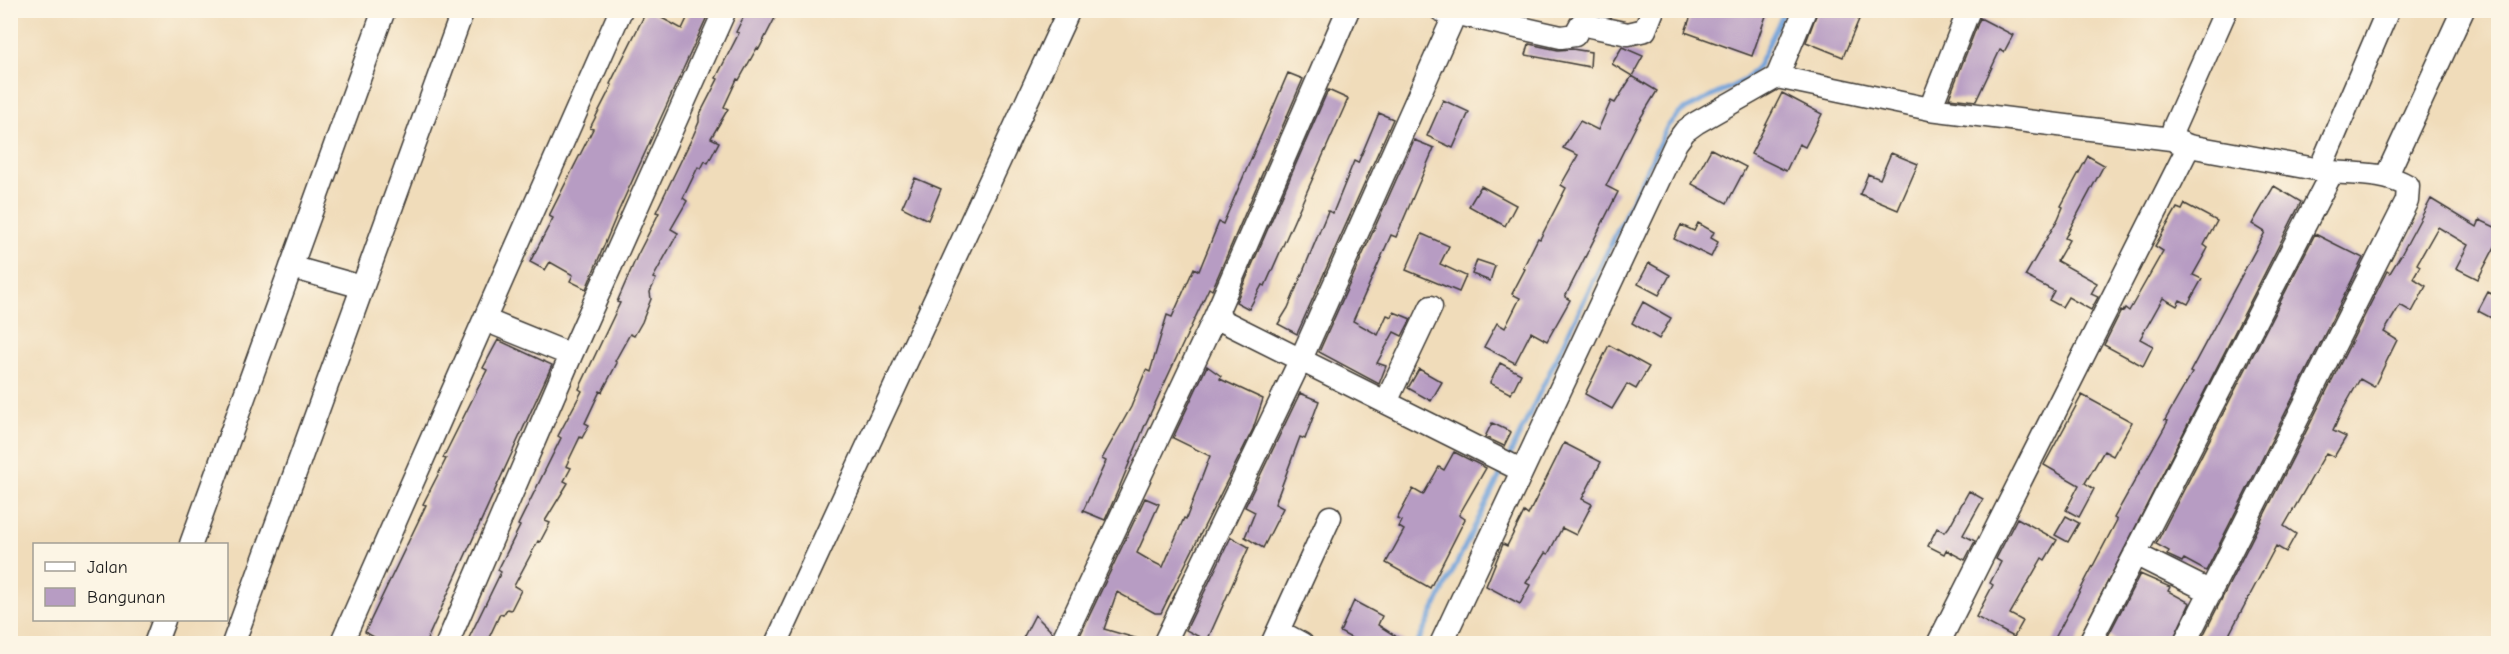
<svg xmlns="http://www.w3.org/2000/svg" width="2509" height="654" viewBox="0 0 2509 654" font-family="'Comic Neue',sans-serif">
	<rect width="100%" height="100%" fill="#fcf5e5"/>
	<filter id="ink" filterUnits="userSpaceOnUse"><feTurbulence type="fractalNoise" baseFrequency=".0167" numOctaves="2"/><feDisplacementMap in="SourceGraphic" scale="12" xChannelSelector="R" yChannelSelector="G"/><feConvolveMatrix kernelMatrix="1 2 1 2 8 2 1 2 1" color-interpolation-filters="sRGB"/></filter>
	<filter id="wash" filterUnits="userSpaceOnUse"><feTurbulence type="fractalNoise" baseFrequency=".008" numOctaves="4" result="noise"/><feDisplacementMap in="SourceGraphic" scale="24" xChannelSelector="R" yChannelSelector="G"/><feGaussianBlur stdDeviation="1.35" result="paint"/><feColorMatrix in="noise" values="0 0 0 0 0 0 0 0 0 0 0 0 0 0 0 0 0 1.4 0 .05"/><feComposite in="paint" operator="in"/></filter>
	<g filter="url(#wash)">
		<rect width="100%" height="100%" fill="#f0dcba"/>
		<g fill="none" stroke-linecap="round" stroke-linejoin="round">
			<path stroke="#6ea0d9" stroke-width="5" d="M1508 459 1668 125 1682 111 1745 80 1758 66 1785 10
				M1417 644 1504 467"/>
		</g>
		<g id="blocks">
			<path fill="#b79cc3" d="M647 10 682 29 691 10H710L618 212 586 289 570 281 573 275 550 262 545 270 530 262 553 218 549 216 593 129 590 128 612 85 610 84Z
				M747 10H779L759 49 757 48 739 80 737 79 724 107 728 109 711 138 719 142 708 163 705 161 701 169 698 167 683 198 687 201 671 229 678 233 653 278 656 279 650 292 651 299 642 322 634 336 630 334 615 361 617 363 602 392 600 391 585 423 589 425 582 438 580 437 566 466 571 468 564 481 568 483 545 521 550 523 540 542 538 541 514 586 521 590 511 610 507 609 503 615 500 614 486 644H466L501 572 498 570 520 526 518 525 561 438 558 436 582 391 579 389 620 303 617 302 637 256 659 213 656 212 693 136 699 122V116L718 79 716 78 739 33 736 32Z
				M1693 10H1768L1752 56 1685 32Z
				M1818 10H1863L1843 57 1806 42Z
				M1980 18 2013 35 2004 52 2000 50 1976 101 1949 98Z
				M1529 44 1558 50 1572 49 1591 52 1590 67 1526 55Z
				M1622 47 1643 56 1632 76 1612 64Z
				M1288 73 1303 79 1212 290 1209 288 1145 425 1119 488 1105 520 1083 511 1106 461 1102 459 1131 407 1146 370 1150 372 1167 315 1172 317 1194 268 1199 271 1219 222 1223 224Z
				M1632 76 1657 91 1638 122 1606 186 1618 192 1565 297 1570 300 1547 341 1531 332 1515 363 1484 347 1497 323 1505 328 1520 298 1512 294 1525 269 1523 268 1538 238 1540 239 1566 188 1561 185 1578 155 1563 148 1580 121 1598 130 1611 101 1615 103Z
				M1328 90 1348 99 1265 286 1262 285 1249 309 1236 302Z
				M1782 93 1822 114 1805 147 1799 144 1786 171 1751 154Z
				M1443 100 1469 112 1453 148 1427 136Z
				M1379 113 1393 119 1297 334 1278 324 1288 308 1328 211 1333 213 1354 161 1358 163Z
				M1414 140 1434 148 1396 237 1391 235 1353 321 1378 335 1387 315 1392 317 1394 312 1411 319 1402 336 1394 332 1377 363 1386 366 1379 384 1319 352Z
				M1711 149 1746 167 1727 203 1692 184Z
				M1891 153 1918 164 1898 210 1860 194 1868 174 1880 179Z
				M2088 156 2104 165 2065 238 2069 240 2057 261 2097 283 2091 294 2098 297 2091 310 2068 297 2062 307 2049 300 2054 291 2025 276 2058 219 2063 207 2061 206Z
				M915 178 941 189 928 220 902 207Z
				M1481 186 1516 205 1505 226 1469 206Z
				M2274 186 2301 202 2076 644H2052L2117 520 2114 518 2168 421 2165 420 2192 373 2190 372 2265 232 2252 224Z
				M2431 199 2477 227 2480 220 2499 229V239L2478 279 2456 268 2468 245 2438 227 2417 264 2420 266 2413 278 2426 286 2412 312 2400 305 2384 332 2397 340 2374 387 2360 379 2342 411 2333 431 2346 437 2334 457 2326 453 2284 526 2296 534 2286 552 2276 546 2224 644H2199L2387 271 2390 273 2401 255Z
				M2185 204 2217 221 2204 245 2208 248 2193 275 2202 279 2188 304 2180 300 2177 306 2163 298 2140 339 2153 346 2143 366 2104 345 2121 311 2123 312 2125 308 2129 311 2163 251 2155 246 2177 208 2182 210Z
				M1698 223 1714 232 1711 238 1718 242 1711 257 1674 239 1681 225 1694 231Z
				M1422 234 1449 246 1440 264 1466 276 1459 292 1406 270Z
				M2315 234 2363 258 2206 571 2184 559 2182 562 2167 555 2169 551 2156 544Z
				M1477 260 1495 266 1490 281 1472 274Z
				M1649 263 1670 275 1659 295 1638 284Z
				M2488 292 2499 298V322L2478 311Z
				M1643 302 1671 318 1659 339 1632 323Z
				M498 340 552 365 425 644H386L365 632 426 505 423 504 446 459 443 458 487 370 483 368Z
				M1609 345 1649 367 1636 389 1627 384 1612 409 1585 394Z
				M1500 363 1521 374 1511 394 1490 383Z
				M1207 366 1221 376 1220 379 1263 399 1253 429 1161 613H1155L1117 592 1104 629 1142 640 1141 644H1076L1145 498 1159 504 1137 553 1149 560 1163 567 1184 518 1186 519 1210 456 1173 438Z
				M1419 369 1442 382 1431 401 1408 388Z
				M1300 393 1319 401 1305 439 1300 437 1275 504 1283 508 1263 548 1245 537 1255 512 1245 507Z
				M2082 395 2132 422 2113 456 2104 451 2085 483 2094 489 2079 517 2066 510 2079 485 2044 465Z
				M1492 423 1511 432 1504 446 1485 437Z
				M1564 443 1601 462 1582 499 1592 504 1576 535 1562 528 1548 554 1545 553 1526 583 1530 585 1520 604 1486 586 1503 544 1507 546 1524 512 1528 515Z
				M1454 452 1486 468 1459 515 1465 519 1430 588 1386 563 1404 530 1399 527 1402 521 1397 519 1413 489 1423 495 1439 467 1444 470Z
				M1969 491 1983 499 1963 535 1975 541 1965 560 1946 550 1944 554 1928 546 1937 528 1945 532 1949 527Z
				M2066 516 2079 523 2068 542 2055 535Z
				M2017 518 2057 540 2045 560 2042 558 2010 614 2023 621 2014 637 1976 617 1993 585 1990 583 2001 562 1996 559Z
				M1231 537 1249 547 1207 641 1186 630Z
				M2140 574 2170 587 2168 591 2190 603 2171 644H2122L2108 636Z
				M1354 601 1382 616 1378 625 1408 644H1362L1340 632Z
				M1035 615 1052 632 1048 644H1020Z"/>
		</g>
	</g>
	<g filter="url(#ink)">
		<use href="#blocks" fill-opacity="0" stroke="#3c3934" stroke-width="1.5"/>
		<g fill="none" stroke-linecap="round" stroke-linejoin="round">
			<defs>
				<path id="street" d="M1441 10 1561 37 1575 35 1581 24 1628 34 1645 30 1653 10
					M1969 10 1930 109 2171 139
					M1777 77 1930 109
					M2320 169 2388 10
					M2386 177 2463 10
					M291 267 362 287
					M1215 317 1521 470
					M485 320 571 355
					M1386 402 1431 307
					M191 544 384 10
					M2135 554 2211 592
					M1278 631 1302 644
					M155 644 164 620
					M233 644 463 10
					M341 644 621 10
					M447 644 571 355 725 10
					M776 644 1069 10
					M1061 644 1215 317 1348 10
					M1164 644 1301 359 1455 14
					M1272 644 1330 517
					M1441 644 1676 143 1685 131 1696 123 1777 77 1805 10
					M1938 644 2189 146
					M2089 644 2332 172 2189 146 2171 139 2174 127 2226 10
					M2184 644 2407 201 2408 186C2386 173 2357 174 2332 172"/>
			</defs>
			<use href="#street" stroke="#3c3934" stroke-width="25"/>
			<use href="#street" stroke="#fff" stroke-width="22"/>
		</g>
	</g>
	<rect width="2509" height="654" fill="none" stroke="#fcf5e5" stroke-width="36"/>
	<rect x="33" y="543" width="195" height="78" fill="#fcf5e5" stroke="#a29e95" stroke-width="1.5"/>
	<rect x="45" y="562" width="30" height="9" fill="#ffffff" stroke="#a29e95" stroke-width="1.5"/>
	<text x="87" y="573" font-size="18" fill="#1c1c1c">Jalan</text>
	<rect x="45" y="588" width="30" height="18" fill="#b79cc3" stroke="#a29e95" stroke-width="1.5"/>
	<text x="87" y="603" font-size="18" fill="#1c1c1c">Bangunan</text>
</svg>
